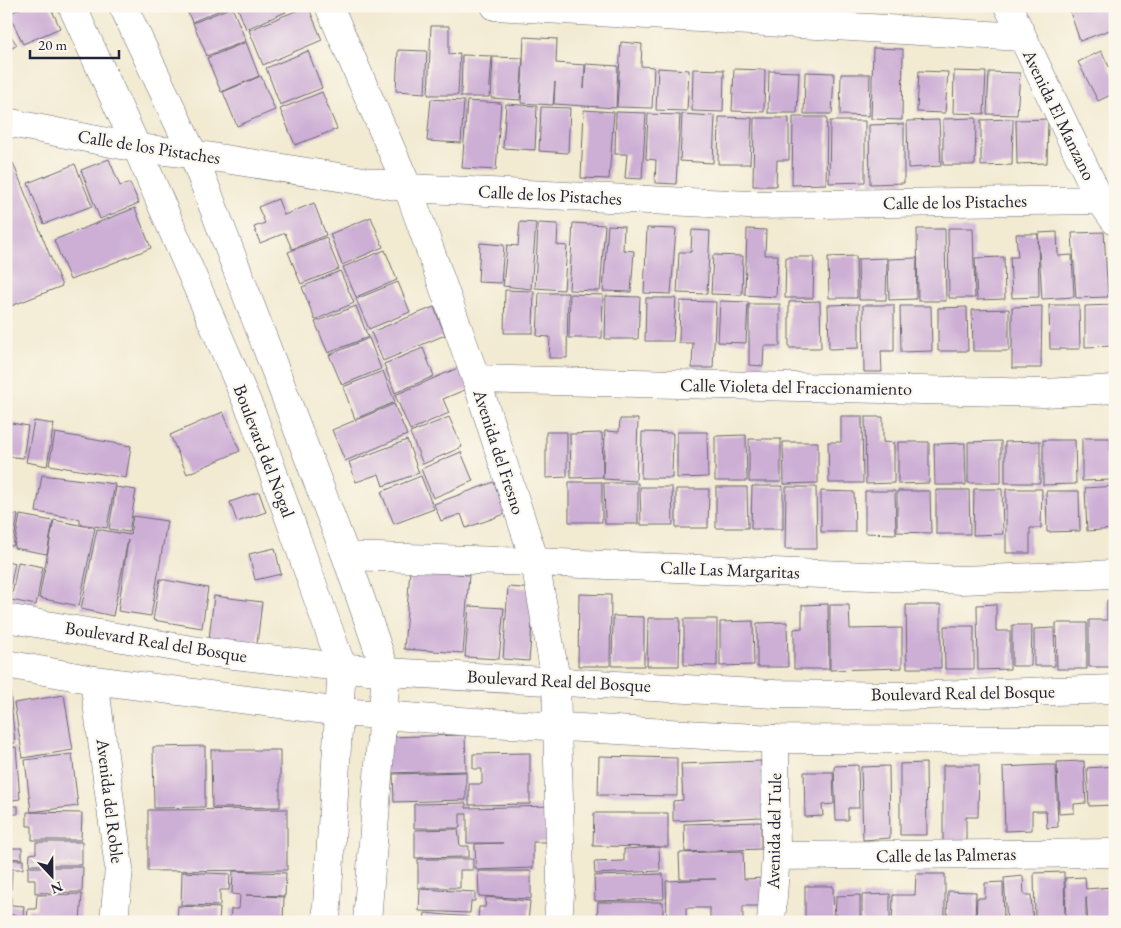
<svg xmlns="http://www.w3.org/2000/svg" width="1121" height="928" viewBox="0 0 1121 928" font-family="'EB Garamond',serif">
	<rect width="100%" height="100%" fill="#fbf7ec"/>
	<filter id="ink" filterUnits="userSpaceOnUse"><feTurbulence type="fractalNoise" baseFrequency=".02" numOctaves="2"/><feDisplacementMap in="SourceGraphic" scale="10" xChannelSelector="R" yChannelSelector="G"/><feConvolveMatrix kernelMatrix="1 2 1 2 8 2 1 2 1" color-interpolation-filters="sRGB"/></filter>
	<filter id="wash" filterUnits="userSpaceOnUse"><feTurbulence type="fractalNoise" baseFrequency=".0096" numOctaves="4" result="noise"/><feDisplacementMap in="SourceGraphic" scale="20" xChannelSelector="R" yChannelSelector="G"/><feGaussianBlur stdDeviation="1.12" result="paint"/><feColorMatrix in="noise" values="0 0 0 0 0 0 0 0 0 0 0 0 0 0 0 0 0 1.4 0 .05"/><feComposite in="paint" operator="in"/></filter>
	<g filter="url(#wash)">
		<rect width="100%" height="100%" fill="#f2ead1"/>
		<g id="blocks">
			<path fill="#cdafd6" d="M25 6H50L60 28 23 44 9 14Z
				M185 6H229L192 22Z
				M237 6H284L286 12 246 29Z
				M308 6 322 40 263 65 249 30Z
				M820 6H849V11L820 10Z
				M1068 6H1115V28L1080 41Z
				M232 7 246 41 207 56 193 23Z
				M431 26H449V54L460 53 458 95H428Z
				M6 29 17 45 6 52Z
				M524 37 557 39 556 63 585 65 584 89 586 64 618 66 616 108 554 104 555 82 553 105 521 103Z
				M246 42 259 76 221 92 207 58Z
				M621 42 642 44 641 66 654 67 652 108 617 107Z
				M873 48 903 49 902 120 871 119Z
				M398 50 427 51 425 93 396 91Z
				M308 51 322 88 280 105 266 68Z
				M1101 51 1115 78V93L1098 101 1078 62Z
				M462 55 492 56 489 97H461Z
				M493 57 523 58 520 100 491 98Z
				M658 68 689 70 687 111 656 110Z
				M693 69 724 70 723 112 692 111Z
				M734 69 765 70 764 112 732 111Z
				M769 71 799 72 797 113H768Z
				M919 71 948 72 945 113 917 112Z
				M954 71 986 72 984 114 953 113Z
				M805 72 834 73 832 114H804Z
				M989 72 1020 73 1017 115 987 114Z
				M841 74H870L869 116 840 115Z
				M261 76 275 110 237 126 223 92Z
				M322 92 337 129 295 145 280 109Z
				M431 99 464 101 461 143 427 141Z
				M467 101 501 103 496 170 462 168Z
				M506 104 537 106 535 150 503 148Z
				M541 107 570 108 568 153 539 151Z
				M584 110 614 112 609 179 581 178Z
				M616 112 646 113 642 179 625 178 627 154H615Z
				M648 114 680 115 676 184 655 183 656 160 646 159Z
				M682 114 715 116 713 163 680 161Z
				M719 117 752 118 750 164H718Z
				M793 117H827L826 184 792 185Z
				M754 118H789V160H777L776 186H753Z
				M976 118 975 165H943V119Z
				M1013 119 1012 165 981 166V120Z
				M1048 119 1047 163 1017 164 1016 120Z
				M939 120 941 166 908 168 907 121Z
				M830 121H865V182L829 183Z
				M904 124V183L870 184 869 125Z
				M109 159 120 186 130 183 139 203 100 219 81 170Z
				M13 163 62 286 6 308V166Z
				M75 164 92 206 44 224 28 183Z
				M278 199 284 215 314 203 326 235 292 249 285 233 260 243 254 227 265 223 258 207Z
				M135 208 151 248 70 280 54 240Z
				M371 217 383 247 342 265 330 234Z
				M520 222 536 223 531 289 503 286 507 245 518 246Z
				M538 223 558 224 557 245 567 246 564 290 535 288Z
				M573 223 605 225 600 291 569 290Z
				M608 225 624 226 623 250 634 251 631 292 603 291Z
				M647 228 676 229 671 294 644 293Z
				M948 228H973L975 298H949Z
				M747 229 766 230 765 255H778L776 297 745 295Z
				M917 229H945L946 301H918Z
				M692 230 710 231 707 294 677 293 679 252H691Z
				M1057 232 1058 256 1072 255 1074 297 1042 299 1038 233Z
				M1104 232 1108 297 1076 298 1072 233Z
				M1016 234H1038L1039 297 1012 298 1010 257H1018Z
				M326 237 339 269 301 284 288 252Z
				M480 243 504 245 501 283 478 282Z
				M385 250 397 280 356 297 343 267Z
				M713 255 743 256 742 295 711 294Z
				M856 256 857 298H829L828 257Z
				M786 257H814L813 298H785Z
				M1004 257 1005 299 977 300 975 258Z
				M887 258 886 300H859L858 259Z
				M917 258 916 299 889 300 888 259Z
				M340 271 354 303 315 320 302 287Z
				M398 282 410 312 369 329 356 299Z
				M505 290 534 291 533 333H504Z
				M539 293H568L567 358H549L550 337 537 336Z
				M570 294 603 295 602 338H569Z
				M606 296 640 297 638 339H605Z
				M646 298H676L673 341H645Z
				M680 301 716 302 713 368H692L693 343H679Z
				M720 301 748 302 746 343 718 342Z
				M820 301 821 348H789V302Z
				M749 304H780V346H764L763 366 749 365Z
				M859 304V348L829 349 828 305Z
				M863 305H894V351H881L882 372H864Z
				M1049 305H1079L1080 349H1050Z
				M1113 305V346L1085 347V306Z
				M356 306 368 337 328 353 315 322Z
				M900 306H931L932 351 901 352Z
				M1042 306 1041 368H1012V307Z
				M434 307 445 335 383 361 371 332Z
				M967 307 968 351H938V308Z
				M1009 309V351H973L972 310Z
				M369 338 381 369 342 385 329 355Z
				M423 348 434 376 395 393 384 364Z
				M460 367 469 388 443 399 449 413 410 430 395 395Z
				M383 371 395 402 355 419 343 387Z
				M394 404 407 435 345 461 332 430Z
				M223 412 240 451 187 474 170 435Z
				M841 416H862L863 483H829L828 442H841Z
				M449 417 462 447 423 464 410 433Z
				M865 417H883V442L894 443V483L866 484Z
				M620 419H638L636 481 603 479 605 431 619 432Z
				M34 421 54 424 47 466 26 462Z
				M6 422 28 426 23 458 6 456Z
				M546 432H567V477L546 478Z
				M642 432 673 433 672 478H641Z
				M677 432H707L708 477 677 478Z
				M55 433 131 446 126 478 49 465Z
				M602 433 603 477 571 478 570 434Z
				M746 435 747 481H715V436Z
				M1082 438H1110L1111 480 1082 481Z
				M749 439H781V482H749Z
				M407 440 419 473 383 486 379 474 356 482 349 462Z
				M1043 440H1075L1076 484 1043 485Z
				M1001 441V483H968V442Z
				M1040 441V483H1005V442Z
				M783 442H818V483L784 484Z
				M898 442H929V483L898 484Z
				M965 443 966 485H935L934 444Z
				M461 452 473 481 433 498 421 469Z
				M42 475 115 484 107 528 80 524V519L36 512Z
				M421 476 434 509 394 524 381 492Z
				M494 482 505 514 466 528 461 514 441 521 434 504Z
				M569 482H602V522H569Z
				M604 483H638V524H605Z
				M752 486H783V529H751Z
				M1115 486V529L1087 531 1085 488Z
				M116 487 136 490 129 532 109 529Z
				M640 487H672L673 525H641Z
				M716 487H747L748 528H716Z
				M786 487H816L817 549H785Z
				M676 489H709L708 528H676Z
				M974 489H1002L1003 534 973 535Z
				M1006 489H1042L1041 528H1030V553H1006Z
				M936 490H969L970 534H936Z
				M821 491 854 492 855 532H821Z
				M865 491H895L896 534 865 533Z
				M897 491H930L931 533 897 532Z
				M1046 491H1079L1080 531 1047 532Z
				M259 492 266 512 237 522 230 502Z
				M6 513 18 515 13 546 6 545Z
				M20 515 53 521 47 554 14 548Z
				M133 516 167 521 151 616 118 611 128 540 113 616 81 609 97 529 130 535Z
				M54 520 95 528 79 606 39 598Z
				M275 548 281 574 255 580 249 554Z
				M6 561 15 563 7 603 6 602Z
				M18 562 43 567 36 605 11 600Z
				M410 570 469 575 463 653 404 649Z
				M160 579 208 588 202 628 153 620Z
				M508 587 535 589 529 661 503 659Z
				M579 594 611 595 610 666H578Z
				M214 596 262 602 257 644 209 639Z
				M1107 600H1115V667H1089V620H1107Z
				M828 604 829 669H794V629L802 628V605Z
				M996 604V631H1010V669L978 670 977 605Z
				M830 605H849L850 629 902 628V668L830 670Z
				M906 605H941V668H907Z
				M469 606 504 608 499 659 465 657Z
				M613 616 644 617V666H612Z
				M648 618H680L679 666H647Z
				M684 619H717V666L684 665Z
				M753 621 754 665 720 666V622Z
				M787 622 788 667H757V623Z
				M1056 623H1087V669H1057Z
				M1012 625H1032L1031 666H1012Z
				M944 626H974V669H945Z
				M1054 628 1055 666H1034V629Z
				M6 690H10L15 743 6 744Z
				M64 695 73 750 23 758 14 703Z
				M465 735 466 771 385 773 384 737Z
				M205 746V807L154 808 153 747Z
				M16 747 20 799 6 801V748Z
				M211 750H280V807L212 808Z
				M530 753V804L469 805V784H482V769H473V754Z
				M72 754 78 806 31 812 25 760Z
				M599 756 677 758V796L598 795Z
				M761 761 763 817 673 821V801L683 800 681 764Z
				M1084 761 1086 803 1074 804V813L1059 814 1057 762Z
				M926 763 927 835H900V764Z
				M858 765 859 808H848V820H836L834 766Z
				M943 765H979L978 817H966V841H943Z
				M1045 765H1056L1058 827 1047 828 1046 811H1032V830L1005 831 1003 767Z
				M889 766 890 838 863 840 861 767Z
				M1115 766V805L1089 806 1087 768Z
				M466 772V800L394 802 393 774Z
				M804 772H833L834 804 822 805 823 816 805 817Z
				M466 803V808L555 806V842H533V868L476 870 475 844 503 843H467V814H460V828H414V804Z
				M6 806H18V814H6Z
				M287 809V870L148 871V810Z
				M27 812 82 813 81 840H32V826H27Z
				M594 813H668V847L593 846Z
				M761 822V849L685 852 684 824Z
				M458 829 460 846H469V857L415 858V830Z
				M6 832H10V848H22V859L6 858Z
				M36 842H82V865H29L30 854 36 853Z
				M659 847 660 871 595 874 594 862 624 861V849Z
				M743 851 744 879 765 878V906H743V922H710V908H686V922H667L666 881 716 879H680L679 853Z
				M418 859H473V870H460V888H418Z
				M6 860H23V869H12L11 889 6 888Z
				M28 867H83L82 892 35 893V879H28Z
				M233 871 286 873 285 896 246 895 284 897 283 922 230 920 231 909H239L240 895 232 894Z
				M478 871H531V899L479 896Z
				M182 872 230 874 229 890H220V906L181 905Z
				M1064 872 1065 922H1035L1034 873Z
				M663 874 664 899 595 901 594 876Z
				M916 874H945V922H892L893 895H915Z
				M1023 876 1024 895H1031L1033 922H1007L1004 878Z
				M1085 877 1086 889 1112 887 1114 922H1088L1086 897V922H1066L1065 878Z
				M1003 882 1004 922H976L977 898H985V883Z
				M805 886H833L834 922H805Z
				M420 889 475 892V901H471L470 913 419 911Z
				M948 891 976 892 975 922H947Z
				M6 892 11 893V905L24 906 23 916 6 914Z
				M82 894 80 922 27 921 28 909H36L37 895Z
				M890 894V922H862V895Z
				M860 895V922H835L836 896Z
				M486 897 530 901 528 922 478 918 479 907H485Z
				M598 902H663V922H597Z
				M178 906 220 908 219 922H177Z
				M425 913 469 917V922H424Z
				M6 916 24 918V922H6Z"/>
		</g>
	</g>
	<g filter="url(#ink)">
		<use href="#blocks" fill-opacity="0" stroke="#6b6870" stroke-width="1"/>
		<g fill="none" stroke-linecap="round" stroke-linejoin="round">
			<defs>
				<path id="street" d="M72 6 137 148 253 416 342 667 326 922
					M123 6 193 154 346 556 386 672 367 922
					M329 6 408 188 476 379 535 562 556 680 561 881 558 922
					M495 6 1022 37
					M1008 6 1100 200 1115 221
					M6 122 137 148 193 154 408 188 749 205 1100 200
					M476 379 1044 393 1115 389
					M346 556 535 562 962 580 1115 574
					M94 680 119 868 114 922
					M776 856 1115 853
					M771 922 776 856 775 739"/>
				<path id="secondary" d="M6 618 198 651 386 672 775 694 900 696 1115 689
					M6 664 94 680 341 712 474 722 775 739 1115 740"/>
			</defs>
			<use href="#street" stroke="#6b6870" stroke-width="29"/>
			<use href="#secondary" stroke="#6b6870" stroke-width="29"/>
			<use href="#street" stroke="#fff" stroke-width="28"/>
			<use href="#secondary" stroke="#fff" stroke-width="28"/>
		</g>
	</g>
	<g text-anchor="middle" stroke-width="4.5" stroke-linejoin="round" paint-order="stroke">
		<g font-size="18" fill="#22223b" stroke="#fbf7ec">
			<text transform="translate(1059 115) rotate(64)" y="6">Avenida El Manzano</text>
			<text transform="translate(149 147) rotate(9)" y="6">Calle de los Pistaches</text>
			<text transform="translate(550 195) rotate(3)" y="6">Calle de los Pistaches</text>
			<text transform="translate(955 202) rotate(-1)" y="6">Calle de los Pistaches</text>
			<text transform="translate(796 387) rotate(1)" y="6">Calle Violeta del Fraccionamiento</text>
			<text transform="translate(264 451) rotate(69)" y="6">Boulevard del Nogal</text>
			<text transform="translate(499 452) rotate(72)" y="6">Avenida del Fresno</text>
			<text transform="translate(730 570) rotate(2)" y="6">Calle Las Margaritas</text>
			<text transform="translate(156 642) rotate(9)" y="6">Boulevard Real del Bosque</text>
			<text transform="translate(559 681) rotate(3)" y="6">Boulevard Real del Bosque</text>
			<text transform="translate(963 693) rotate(-1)" y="6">Boulevard Real del Bosque</text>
			<text transform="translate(110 801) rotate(83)" y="6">Avenida del Roble</text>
			<text transform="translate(774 831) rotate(-89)" y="6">Avenida del Tule</text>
			<text transform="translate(946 855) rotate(-1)" y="6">Calle de las Palmeras</text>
		</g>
	</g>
	<rect width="1121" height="928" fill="none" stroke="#fbf7ec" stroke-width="25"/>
	<g transform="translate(52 876) rotate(158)" stroke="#fbf7ec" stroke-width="4" paint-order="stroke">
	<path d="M0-4L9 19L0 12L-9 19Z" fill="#22223b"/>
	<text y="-8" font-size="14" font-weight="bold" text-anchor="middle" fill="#22223b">N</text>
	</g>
	<path d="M30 50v8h89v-8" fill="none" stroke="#22223b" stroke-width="2.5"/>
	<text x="38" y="50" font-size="15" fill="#22223b" stroke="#fbf7ec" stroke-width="4" paint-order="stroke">20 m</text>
</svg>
